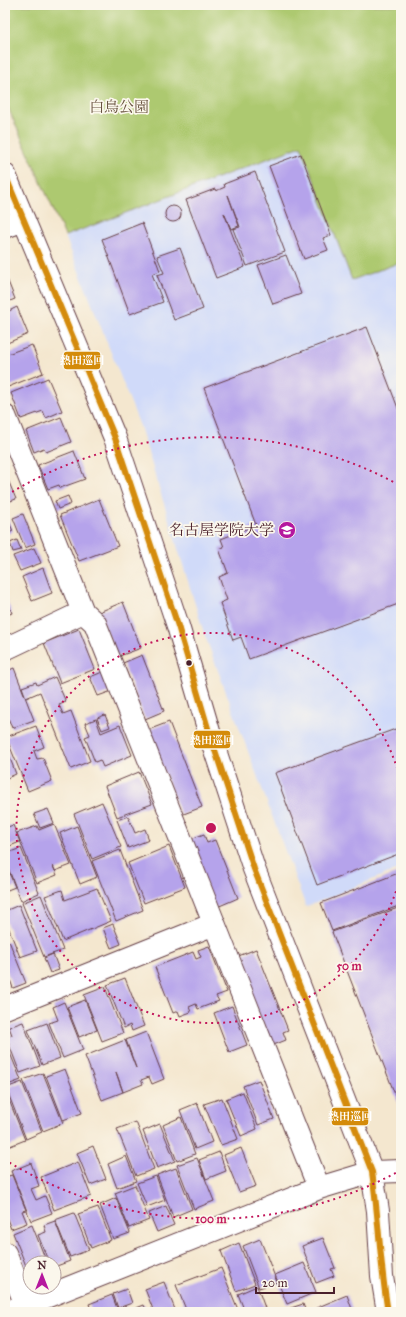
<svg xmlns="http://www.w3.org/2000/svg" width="406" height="1317" viewBox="0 0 406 1317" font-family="'IM FELL Great Primer','Noto Serif JP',serif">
	<rect width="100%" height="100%" fill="#fbf7ec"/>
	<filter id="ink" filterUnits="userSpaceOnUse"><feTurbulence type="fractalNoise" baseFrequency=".025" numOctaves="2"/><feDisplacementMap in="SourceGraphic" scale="8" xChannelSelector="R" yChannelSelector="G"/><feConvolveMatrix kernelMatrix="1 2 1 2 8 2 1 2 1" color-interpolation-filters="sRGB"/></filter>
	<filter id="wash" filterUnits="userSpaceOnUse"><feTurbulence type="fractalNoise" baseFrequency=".012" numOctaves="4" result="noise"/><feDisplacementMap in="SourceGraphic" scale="16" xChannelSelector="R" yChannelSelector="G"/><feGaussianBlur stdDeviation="0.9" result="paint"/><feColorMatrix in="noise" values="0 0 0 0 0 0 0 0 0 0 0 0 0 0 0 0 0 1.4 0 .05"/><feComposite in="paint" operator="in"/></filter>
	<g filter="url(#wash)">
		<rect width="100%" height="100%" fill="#f4e7cf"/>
		<path fill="#d0daf9" d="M401 107V868L306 907 204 633 140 426 65 236Z"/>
		<path fill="#adc96f" stroke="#7c744d" d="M5 5H401V262L352 280 301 146 65 236 5 101Z"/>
		<g id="blocks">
			<path fill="#b5a3eb" d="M301 154 331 235 323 238 328 250 304 259 269 166Z
				M255 172 285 252 247 266 233 229 240 227 228 195 239 226 231 229 224 213 245 267 216 278 186 200 215 189 216 191 225 187 224 184Z
				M165 214a8 8 0 1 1 16 0a8 8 0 1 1-16 0Z
				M142 223 160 271 152 274 163 302 130 314 102 239Z
				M180 248 203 309 174 320 157 275 164 273 157 256Z
				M286 255 301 294 273 304 258 265Z
				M5 274 15 299 5 303Z
				M7 305 9 311 17 307 28 334 5 344V306Z
				M367 327 401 416V603L249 659 241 637 233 640 220 603 227 600 219 577 228 573 219 549 224 547 221 539 256 525 204 388Z
				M32 345 43 373 8 387 5 378V355Z
				M48 378 62 411 46 418 43 411 21 419 11 393Z
				M61 417 71 442 46 452 44 448 34 452 26 431Z
				M74 451 85 479 60 488 59 485 48 489 38 465Z
				M5 473 16 499 5 503Z
				M68 496 71 504 58 509 55 501Z
				M99 499 118 546 79 561 60 515Z
				M23 514 35 544 25 548 13 518Z
				M8 520 13 531 5 535V521Z
				M17 540 21 550 13 552 10 543Z
				M34 548 41 563 20 571 13 556Z
				M43 568 52 593 32 601 22 577Z
				M5 596 12 613 5 616Z
				M123 602 141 648 117 657 99 612Z
				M79 629 95 669 60 683 44 643Z
				M142 655 164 711 145 719 123 663Z
				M14 668 34 720 12 728 5 710V672Z
				M105 671 112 691 98 696 90 677Z
				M55 677 66 702 59 705 63 714 71 711 90 761 71 769 40 692 26 698 22 687 36 682 37 685Z
				M105 715 110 727 102 730 97 718Z
				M96 719 101 733 120 725 132 755 103 767 100 760 95 762 85 737 90 735 85 723Z
				M169 722 202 807 181 815 148 730Z
				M36 726 44 747 34 751 37 759 43 758 52 781 28 791 6 737Z
				M401 727V853L317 885 275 773Z
				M5 745 16 774 5 779Z
				M139 772 152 804 117 817 105 786Z
				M102 802 121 847 92 859 74 814Z
				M48 809 54 823 40 828 34 814Z
				M128 816 135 833 145 829 149 840 128 848 117 820Z
				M54 824 71 865 55 871 53 866 57 875 37 883 17 833 37 826 39 830Z
				M13 825 20 842 5 848V828Z
				M77 826 97 877 80 884 60 833Z
				M204 834 207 843 215 840 238 898 215 908 188 840Z
				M169 846 185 887 144 903 128 863Z
				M21 848 39 893 21 901 5 860V854Z
				M120 850 143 910 116 921 92 861Z
				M5 863 15 887 5 891Z
				M401 872V905L332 931 321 903Z
				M97 888 111 921 63 941 45 896 62 890 65 900Z
				M41 895 63 950 44 957 22 903Z
				M19 905 37 951 20 957 5 919V911Z
				M398 908 401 916V1110L332 932Z
				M113 924 121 944 111 948 103 928Z
				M9 941 26 983 13 988 5 966V943Z
				M209 946 227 992 216 996 219 1001 198 1009 196 1004 189 1007 191 1012 180 1016 178 1011 173 1013 155 967 193 952 196 959 201 957 198 950Z
				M256 949 288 1030 283 1032 286 1040 271 1046 236 957Z
				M53 954 59 970 50 973 44 958Z
				M125 978 144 1026 132 1031 130 1025 124 1028 107 985Z
				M105 987 123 1033 102 1041 84 995Z
				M85 1000 97 1030 79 1037 67 1007Z
				M64 1002 83 1050 63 1058 49 1023 58 1020 53 1007Z
				M232 1006 247 1045 229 1052 214 1013Z
				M23 1022 40 1066 20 1073 6 1037 12 1035 9 1027Z
				M47 1023 60 1058 42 1065 28 1030Z
				M146 1032 164 1079 152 1084 149 1077 141 1080 143 1084 123 1092 116 1072 123 1092 102 1100 85 1056 125 1040 136 1068 126 1040Z
				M5 1041 21 1080 5 1086Z
				M65 1069 82 1113 63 1120 46 1076Z
				M43 1073 63 1123 43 1131 23 1080Z
				M259 1080 274 1119 258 1125 243 1086Z
				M22 1082 42 1132 26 1139 6 1088Z
				M5 1090 25 1140 5 1148Z
				M243 1092 257 1129 241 1136 226 1099Z
				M222 1098 238 1139 221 1145 204 1104Z
				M197 1103 212 1142 195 1149 180 1110Z
				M181 1117 195 1154 177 1161 163 1125Z
				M136 1122 154 1169 136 1176 117 1129Z
				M160 1124 175 1161 157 1168 143 1131Z
				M93 1146 106 1179 90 1185 77 1153Z
				M241 1148 256 1186 239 1192 224 1155Z
				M219 1152 226 1171 206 1179 199 1160Z
				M126 1156 136 1181 117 1188 108 1164Z
				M197 1158 214 1201 194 1209 177 1165Z
				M78 1162 91 1196 54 1210 41 1177Z
				M31 1163 39 1186 31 1189 36 1200 45 1196 52 1213 31 1221 11 1171Z
				M176 1168 192 1209 173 1217 157 1175Z
				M12 1175 26 1210 22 1211 27 1223 11 1229 5 1214V1177Z
				M156 1176 165 1200 147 1207 137 1183Z
				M135 1185 149 1220 129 1228 115 1193Z
				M116 1198 130 1233 113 1239 100 1205Z
				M166 1206 174 1225 157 1232 149 1213Z
				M98 1207 111 1240 91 1248 78 1214Z
				M74 1213 89 1250 70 1257 55 1220Z
				M55 1221 70 1261 54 1267V1263H49L38 1235 46 1232 44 1225Z
				M32 1225 47 1263H30V1276L13 1233Z
				M323 1238 335 1268 331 1269 334 1276 316 1283 302 1246Z
				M260 1239 277 1282 259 1288 243 1246Z
				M239 1243 255 1284 236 1291 221 1251Z
				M304 1263 316 1292 287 1304 275 1275Z
				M221 1268 239 1312H187L176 1285Z
				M164 1282 176 1312H154L145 1289Z
				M257 1286 265 1308 256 1312H245L238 1294Z
				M127 1289 132 1303 118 1308 113 1294Z
				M112 1295 118 1311 126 1308 128 1312H92L89 1304Z
				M347 1295 353 1312H317L316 1308Z
				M303 1304 306 1312H289L288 1309Z
				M144 1305 147 1312H129V1311Z"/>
		</g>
	</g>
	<g filter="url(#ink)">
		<use href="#blocks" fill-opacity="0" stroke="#643d44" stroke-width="1"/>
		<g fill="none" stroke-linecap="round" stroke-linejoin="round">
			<defs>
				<path id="minor" d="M5 175 115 438 178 626 210 735 254 869 372 1172 378 1211 382 1276 388 1312
					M5 227 24 220
					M5 416 83 612 95 623 319 1188
					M5 649 83 612
					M5 1008 214 924
					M5 1253 29 1312
					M8 1312 319 1188 372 1172 401 1171"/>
			</defs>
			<use href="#minor" stroke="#643d44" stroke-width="24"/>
			<use href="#minor" stroke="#fff" stroke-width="22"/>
			<defs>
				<path id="bus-1" d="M5 175 115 438 178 626 210 735 254 869 372 1172C379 1219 380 1266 388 1312"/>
			</defs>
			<use href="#bus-1" stroke="#fbf7ec" stroke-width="9"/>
			<use href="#bus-1" stroke="#d48b09" stroke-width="6"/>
		</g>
	</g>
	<g fill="none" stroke="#c2185b" stroke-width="2" stroke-dasharray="2 4">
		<path d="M401 874A195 195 0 1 1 401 782"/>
		<path d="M401 1170A391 391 0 0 1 7 1161M7 495A391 391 0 0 1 401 486"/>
	</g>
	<defs>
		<symbol id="university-disc" viewBox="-11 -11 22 22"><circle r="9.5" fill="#b5179e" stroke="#fbf7ec"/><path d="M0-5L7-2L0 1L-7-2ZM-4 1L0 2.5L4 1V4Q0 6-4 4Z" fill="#fff"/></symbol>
	</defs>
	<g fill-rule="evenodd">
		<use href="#university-disc" x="277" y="520" width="20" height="20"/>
	</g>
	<circle fill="#4a1f2b" stroke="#fbf7ec" stroke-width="1.5" cx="189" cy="663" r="3.5"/>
	<g text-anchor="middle" stroke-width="3.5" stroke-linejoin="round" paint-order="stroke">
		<g font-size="15" fill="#68523f" stroke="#fbf7ec">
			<text x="119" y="112">白鳥公園</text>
		</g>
		<g font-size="15" fill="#4a1f2b" stroke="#fbf7ec" text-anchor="end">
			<text x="274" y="535">名古屋学院大学</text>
		</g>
	</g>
	<circle cx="211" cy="828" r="6" fill="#c2185b" stroke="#fbf7ec" stroke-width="2"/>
	<g font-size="12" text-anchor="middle" font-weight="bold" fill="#c2185b" stroke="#fbf7ec" stroke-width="3.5" stroke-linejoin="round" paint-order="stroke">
		<text x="349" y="970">50 m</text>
		<text x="211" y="1223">100 m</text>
	</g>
	<g stroke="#fbf7ec" stroke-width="1.5">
		<rect x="63" y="351" width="38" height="19" rx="4" fill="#d48b09"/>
		<rect x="193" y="730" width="38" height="19" rx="4" fill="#d48b09"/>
		<rect x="331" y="1107" width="38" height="19" rx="4" fill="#d48b09"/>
	</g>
	<g font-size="11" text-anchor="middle" font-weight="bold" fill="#fff">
		<text x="82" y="364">熱田巡回</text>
		<text x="212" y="744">熱田巡回</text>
		<text x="350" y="1120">熱田巡回</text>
	</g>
	<rect width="406" height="1317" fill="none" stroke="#fbf7ec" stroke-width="20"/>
	<g transform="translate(42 1275)"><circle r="19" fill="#fbf7ec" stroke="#b4a19f"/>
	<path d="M0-3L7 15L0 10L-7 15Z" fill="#b5179e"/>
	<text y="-6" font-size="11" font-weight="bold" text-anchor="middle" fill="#4a1f2b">N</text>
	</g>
	<path d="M256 1287v6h78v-6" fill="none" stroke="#4a1f2b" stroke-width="2"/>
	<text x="262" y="1287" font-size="12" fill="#4a1f2b" stroke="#fbf7ec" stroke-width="3" paint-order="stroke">20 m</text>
</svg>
